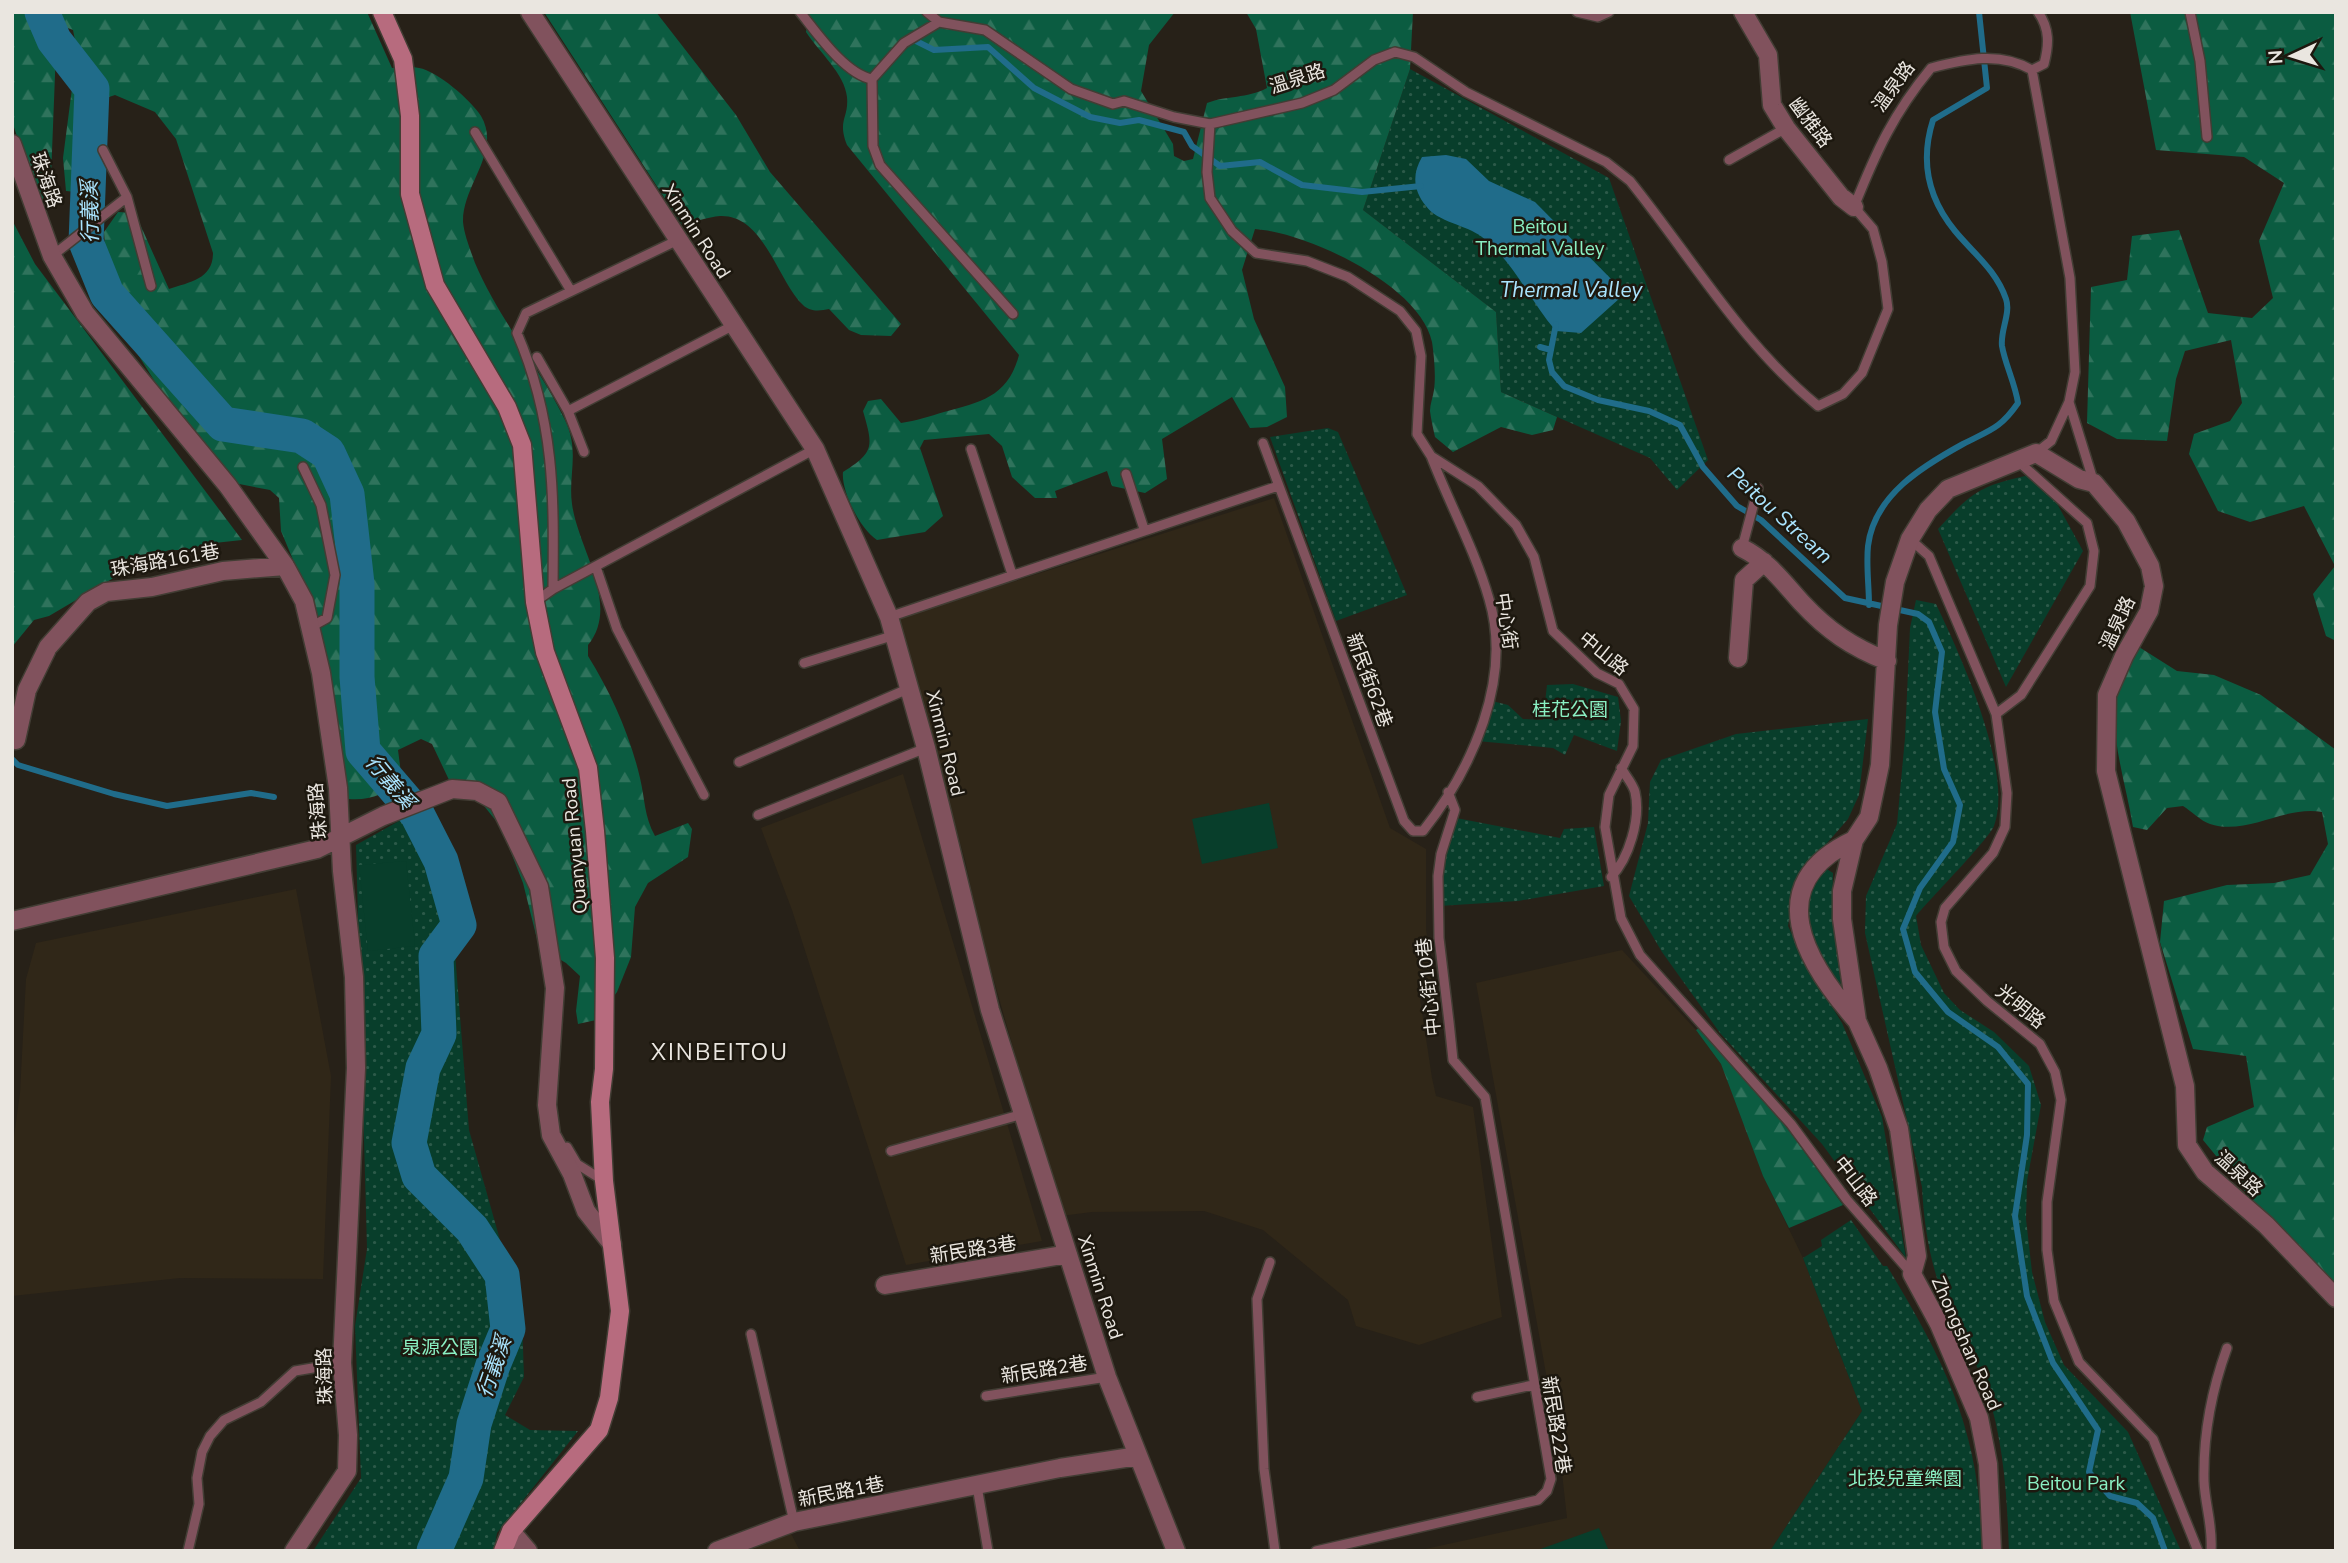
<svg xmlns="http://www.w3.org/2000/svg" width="2348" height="1563" viewBox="0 0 2348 1563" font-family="'Nunito Sans','Noto Sans TC',sans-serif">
	<defs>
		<pattern id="green-dots" width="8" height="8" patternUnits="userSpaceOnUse" patternTransform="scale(1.75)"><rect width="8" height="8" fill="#083e2b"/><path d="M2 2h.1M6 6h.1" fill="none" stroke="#2c5a49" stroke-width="1.8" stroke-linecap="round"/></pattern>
		<pattern id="forest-firs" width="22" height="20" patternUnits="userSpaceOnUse" patternTransform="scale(1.75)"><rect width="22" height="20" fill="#0b5c41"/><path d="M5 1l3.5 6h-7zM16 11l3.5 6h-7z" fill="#2f735c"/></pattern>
	</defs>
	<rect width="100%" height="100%" fill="#272118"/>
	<path fill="#302718" d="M1274 498 1390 828 1426 849V929L1434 995 1420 999 1432 1078 1436 1096 1473 1107 1502 1317 1419 1345 1356 1326 1348 1300 1263 1230 1204 1211 1092 1212 1061 1216 981 935 965 860 897 619Z
		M903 774 1042 1241 906 1265 792 910 761 828Z
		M296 889 331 1076 323 1279 180 1278 12 1296V1151L20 1093 26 979 36 943Z
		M1622 950 1696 1030 1721 1064 1763 1176 1803 1258 1862 1411 1770 1551H1416L1567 1518 1559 1446 1476 983Z
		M788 1528 800 1551H745Z"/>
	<path fill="url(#green-dots)" d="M1410 69 1609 178 1708 460 1677 490 1650 458 1501 392 1496 312 1363 210Z
		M1328 428 1338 432 1407 595 1336 621 1270 437Z
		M2025 476 2043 478 2083 551 2006 687 1938 529C1970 494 1979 486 2025 476Z
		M1916 600 1936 604C1960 654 2014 772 1994 826 1988 840 1930 899 1916 916L1921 945 1944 993 1960 1010 1994 1032 2029 1066 2041 1105 2027 1181 2026 1219 2032 1272 2045 1322 2064 1365 2128 1432 2181 1551H2009C2007 1496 2004 1441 1986 1388 1976 1360 1959 1333 1947 1306 1931 1268 1924 1228 1922 1187L1865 933 1866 896 1897 824 1905 738 1910 628Z
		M1573 684 1618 697 1621 721 1617 751 1574 735 1565 755 1553 748 1477 741 1488 700 1508 705 1523 719 1543 720 1547 685Z
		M1868 719 1859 795 1848 819 1795 880 1788 926 1807 966 1842 1023 1882 1117 1906 1258 1822 1144 1720 1033 1662 952 1629 896 1648 823 1650 782 1661 760 1736 734Z
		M424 807 462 903 454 940 469 1130 522 1318 524 1377 505 1415 530 1430 578 1431 497 1533 494 1551H313L361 1478 355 1326 367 1249 356 845Z
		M1451 817 1560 838 1564 829 1594 827 1604 886 1518 901 1439 906 1438 876Z
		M1825 868 1833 873 1832 918 1841 984 1833 980C1811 937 1792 914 1825 868Z
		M1851 1220 1883 1266H1887C1946 1364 1981 1432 1982 1551H1770L1862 1411 1803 1258 1822 1246 1821 1240Z"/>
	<path fill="url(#forest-firs)" d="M12 12H367L392 68C400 68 410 66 419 68 437 71 471 100 481 116 502 152 462 185 463 222 464 234 471 252 475 263 499 319 539 366 565 420 580 451 568 475 572 504 578 549 621 604 588 645V656C611 693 630 735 640 778 645 799 644 816 655 836L688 823 692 829 688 857 648 883 635 907 631 957 617 992 596 1020 578 1024 576 1011 580 976 566 963 539 947 523 883 501 827 468 786 450 782 432 744 421 739 398 750 402 781C385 794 370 801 348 799L343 792 309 598 281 531 279 498 270 490 234 483 175 414 124 332 106 260 104 232 118 212 135 213 169 289C190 282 213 279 213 253L176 139 155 112 115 95 106 98 99 107 93 177 77 192 66 191 63 158 77 50 73 30 57 24 51 177 43 199 36 195 12 121Z
		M544 12H656L736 115 770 172 901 324 891 336 861 335 849 330 829 309C820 311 810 312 803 305 778 282 764 214 720 216 708 217 694 222 682 225Z
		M809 12H1175L1149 45 1141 91 1173 144 1174 156 1184 161 1193 159 1207 103C1228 95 1246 99 1267 88L1256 29 1246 12H1413L1410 69 1363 210 1496 312 1501 392 1557 417 1553 430 1532 435 1501 427 1453 452 1435 437C1433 428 1431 419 1430 411 1430 404 1433 397 1434 390 1436 376 1434 355 1432 342 1420 285 1308 233 1255 229L1242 270 1254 319 1285 387 1287 417 1267 427 1250 428 1232 397 1162 439 1167 479 1145 493 1112 486 1107 471 1055 491 1057 498H1035L1012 477 1002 446 989 434 924 440 920 448 943 516 925 532 877 540C860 529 841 491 843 472 875 452 873 446 863 411L868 401 881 399 901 423C916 421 930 416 944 412 981 402 1008 397 1019 355L847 145C837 120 849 118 847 97 845 74 818 51 806 32Z
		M2130 12H2336V641L2326 636 2313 594 2335 566 2304 506 2250 522 2218 511 2189 454 2194 434 2230 421 2242 403 2231 340 2185 351 2176 379 2167 441 2117 439 2087 423 2091 287 2127 280 2132 236 2179 230 2208 313 2252 318 2273 298 2259 241 2284 183 2244 157 2156 150Z
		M12 220 35 264 242 540 205 544 187 550H169L153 556 140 567 122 573 49 616 34 620 12 647Z
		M2139 647 2177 671 2214 675 2261 695 2336 750V1284L2257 1206 2203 1140 2207 1127 2254 1107 2246 1056 2193 1049 2160 942 2164 901 2227 885 2274 883 2310 875 2328 844 2322 812C2285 805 2247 836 2210 824 2201 821 2191 811 2183 806L2167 808 2147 830 2133 827C2126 783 2109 736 2116 691 2119 677 2132 660 2139 647Z
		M1703 1025 1755 1084 1843 1205 1789 1228 1763 1176 1721 1064 1696 1030Z"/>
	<path fill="#083e2b" d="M1269 803 1278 848 1202 864 1192 819Z
		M406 861 415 946 368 951 359 865Z
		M1599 1528 1609 1551H1535Z"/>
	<path fill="#206c8a" d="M1446 155 1466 159 1489 181 1535 202 1619 287 1620 298 1581 333 1556 331C1530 301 1514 262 1482 237 1467 225 1437 222 1426 206 1413 190 1412 174 1422 157Z"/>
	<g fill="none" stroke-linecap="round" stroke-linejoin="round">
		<path stroke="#206c8a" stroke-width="6" d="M916 41 934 50 988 47 1034 88 1090 117 1120 123 1139 120 1184 132 1192 146 1220 166 1260 162 1302 185 1362 192 1421 186
			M1556 324 1549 360 1552 372 1564 386 1598 400 1649 411 1680 425 1703 467 1737 506 1761 520 1845 598 1918 614 1929 622 1942 652 1935 712 1944 769 1960 805 1953 842 1920 888 1903 929 1915 972 1948 1012 1998 1047 2028 1084 2027 1135 2015 1216 2027 1296 2053 1363 2098 1430 2089 1472 2110 1496 2137 1503 2153 1518 2165 1551
			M1540 347 1551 350
			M1869 605C1869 586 1866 565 1868 546 1874 495 1923 466 1963 444 1990 430 2000 429 2018 403 2015 383 2005 364 2002 346 2000 331 2011 313 2006 299 1996 270 1974 254 1955 231 1927 197 1920 161 1933 120L1987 88 1979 12
			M12 759 18 765 114 794 167 806 251 793 274 797
			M404 817 417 814"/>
		<path stroke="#206c8a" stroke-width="35" d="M42 12 54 40 92 89 86 242 107 294 223 424 302 436 328 453 347 494 357 584V677L363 751 417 814 441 861 459 925 436 956 439 1034 423 1068 409 1143 419 1176 472 1229 502 1275 508 1329 493 1365 474 1424 466 1478 434 1551"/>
		<defs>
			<path id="lane" d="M800 12C817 33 845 74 872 79
				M927 12 939 22 985 30 1071 89 1113 104 1124 101 1174 117 1210 124 1302 103 1334 90 1374 60 1395 52 1414 57 1466 92 1606 162 1630 181C1692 258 1741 343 1818 406L1843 394 1862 373 1888 309 1882 262 1873 229 1854 207C1876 152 1893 114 1931 68 1965 59 2000 51 2032 70L2070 278 2075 372 2069 402 2051 441 2036 453
				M1577 12 1598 17 1609 12
				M2190 12 2200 61 2207 137
				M939 22 904 43 872 79 873 146 880 165 1013 314
				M2032 70 2044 64C2049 45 2050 29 2038 12
				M1210 124 1207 172 1210 198 1232 231 1256 253 1307 261 1348 277 1400 311 1416 331 1421 356 1417 434 1431 456 1478 486 1516 525 1534 557 1553 631 1597 673 1619 684 1634 709 1633 746 1609 795 1605 827 1621 918 1640 955 1791 1124 1847 1200 1912 1274
				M475 132 571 291
				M103 150 127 197 151 286
				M1729 160 1786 128
				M52 256 127 197
				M537 357 568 411 584 452
				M2069 402 2094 483
				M568 411 734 325
				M1263 443 1404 821 1413 831H1423C1472 769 1513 679 1489 599 1475 550 1449 503 1431 456
				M971 449 1012 574
				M303 467 321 505 335 575 327 618 309 628
				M1126 474 1144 529
				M1910 539 1929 556 1996 714 2007 793 2005 827 1993 853 1945 908 1941 922 1944 947 1956 971 1987 1001 2040 1044 2055 1072 2061 1100 2047 1202V1250L2054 1301 2079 1362 2153 1439 2198 1551
				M1742 548 1758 488
				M596 567 617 629 704 795
				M553 589C554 496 555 421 517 333L526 313 678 240
				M536 601 553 589 815 449
				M889 617 1278 486
				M804 663 895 635
				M1996 714 2021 695 2090 586 2094 551 2087 523 2019 462
				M739 762 910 688
				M758 815 926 748
				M1611 877C1629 858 1641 819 1635 792 1633 784 1625 775 1621 768
				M567 1147 577 1164 604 1181
				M891 1151 1023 1114
				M1270 1262 1257 1299 1264 1469 1275 1551
				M751 1334 794 1522
				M986 1396 1107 1377
				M1477 1397 1533 1385
				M977 1486 988 1551
				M188 1551 199 1504 197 1478 202 1452 210 1436 224 1420 261 1402 295 1371 342 1363
				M1316 1551 1538 1500 1547 1491 1551 1479 1485 1097 1453 1060 1449 1022 1439 938 1438 876 1441 854 1455 810 1448 792
				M2211 1551C2213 1526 2205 1505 2204 1481 2203 1434 2211 1392 2227 1348"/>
			<path id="street" d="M530 12 815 449 889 617 926 748 990 1010 1107 1377 1176 1551
				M1743 12 1768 55 1772 105 1786 128 1841 197 1854 207
				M12 144 52 256 85 313 228 486 285 566 304 601 321 673 338 788 342 871 354 977 356 1068 342 1363 348 1435 347 1471 294 1551
				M1742 548C1768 561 1783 582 1802 603 1828 631 1852 647 1887 661
				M1738 658 1744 580 1764 562
				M16 740 27 690 48 647 88 602 106 592 152 587 223 571 285 566
				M1854 840C1759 884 1805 962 1857 1021
				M12 921 317 849 383 816 452 789 477 791 498 802 539 887 548 944 555 988 547 1105 551 1135 572 1174 586 1211 612 1244
				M885 1285 1068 1254
				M511 1531 528 1551
				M717 1551 794 1522 1060 1468 1138 1456
				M1992 1551 1988 1464 1979 1418 1939 1324 1912 1274 1917 1256 1899 1129 1878 1068 1857 1021 1842 919V891L1854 840 1869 817 1880 765 1888 625 1895 582 1910 539 1928 510 1948 489 2036 453 2079 479 2094 483 2126 521 2150 566 2154 586 2149 611 2124 656 2107 695 2106 771 2185 1086 2187 1145 2205 1172 2266 1225 2336 1298"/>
			<path id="secondary" d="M382 12 403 59 410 116V194L435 285 507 407 522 445 535 602 545 652 588 768 595 831 605 958 604 1069 600 1102 604 1181 620 1311 609 1398 599 1430 511 1531 503 1551"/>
		</defs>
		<use href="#lane" stroke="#423d34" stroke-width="12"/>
		<use href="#street" stroke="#423d34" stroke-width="21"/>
		<use href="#secondary" stroke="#423d34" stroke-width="21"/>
		<use href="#lane" stroke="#81525d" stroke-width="9"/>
		<use href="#street" stroke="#81525d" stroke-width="18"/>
		<use href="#secondary" stroke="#b76b7e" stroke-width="18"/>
	</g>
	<g text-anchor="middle" stroke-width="5" stroke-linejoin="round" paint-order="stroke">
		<g font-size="19" fill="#eae6e0" stroke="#1d180f">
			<text transform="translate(1297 78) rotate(-18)" y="7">溫泉路</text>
			<text transform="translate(1893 86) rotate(-54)" y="7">溫泉路</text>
			<text transform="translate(1811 122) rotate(53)" y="7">幽雅路</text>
			<text transform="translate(47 180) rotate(71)" y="7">珠海路</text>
			<text transform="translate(697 231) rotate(57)" y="7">Xinmin Road</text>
			<text transform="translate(165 560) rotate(-10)" y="7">珠海路161巷</text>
			<text transform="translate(1507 621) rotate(82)" y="7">中心街</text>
			<text transform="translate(2117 623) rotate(-65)" y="7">溫泉路</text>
			<text transform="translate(1604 653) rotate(39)" y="7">中山路</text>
			<text transform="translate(1370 680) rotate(70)" y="7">新民街62巷</text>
			<text transform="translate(946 743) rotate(76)" y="7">Xinmin Road</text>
			<text transform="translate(317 811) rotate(-95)" y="7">珠海路</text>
			<text transform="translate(574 846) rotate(-95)" y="7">Quanyuan Road</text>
			<text transform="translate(1428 987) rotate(-96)" y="7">中心街10巷</text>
			<text transform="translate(2021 1006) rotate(39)" y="7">光明路</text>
			<text transform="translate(2239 1173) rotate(43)" y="7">溫泉路</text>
			<text transform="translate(1856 1181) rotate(52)" y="7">中山路</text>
			<text transform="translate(973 1249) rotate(-9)" y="7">新民路3巷</text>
			<text transform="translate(1101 1287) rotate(72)" y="7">Xinmin Road</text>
			<text transform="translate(1967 1343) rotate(66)" y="7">Zhongshan Road</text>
			<text transform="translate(1044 1369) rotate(-9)" y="7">新民路2巷</text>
			<text transform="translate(324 1376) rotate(-92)" y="7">珠海路</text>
			<text transform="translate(1557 1425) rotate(81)" y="7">新民路22巷</text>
			<text transform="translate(841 1491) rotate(-11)" y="7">新民路1巷</text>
		</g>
		<g font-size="19" fill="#8af0c3" stroke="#1d180f">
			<text x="1540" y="233">Beitou<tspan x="1540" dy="22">Thermal Valley</tspan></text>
			<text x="1570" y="716">桂花公園</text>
			<text x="440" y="1354">泉源公園</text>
			<text x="1905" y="1485">北投兒童樂園</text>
			<text x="2076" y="1490">Beitou Park</text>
		</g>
		<g font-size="21" font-style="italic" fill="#aae4fe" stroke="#1d180f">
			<text transform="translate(90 212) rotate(-91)" y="7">行義溪</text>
			<text x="1571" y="297">Thermal Valley</text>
			<text transform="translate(1780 515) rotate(42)" y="7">Peitou Stream</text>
			<text transform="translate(390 782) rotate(50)" y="7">行義溪</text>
			<text transform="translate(494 1367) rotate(-71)" y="7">行義溪</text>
		</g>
		<g font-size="23" letter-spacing="2" fill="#eae6e0" stroke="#1d180f">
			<text x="720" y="1060">XINBEITOU</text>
		</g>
	</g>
	<rect width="2348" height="1563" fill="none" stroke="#eae6e0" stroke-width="28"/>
	<g transform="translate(2292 56) rotate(266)" stroke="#1d180f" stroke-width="5" paint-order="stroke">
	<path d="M0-5L12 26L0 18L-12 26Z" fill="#eae6e0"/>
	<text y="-10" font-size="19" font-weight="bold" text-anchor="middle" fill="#eae6e0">N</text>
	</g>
</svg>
